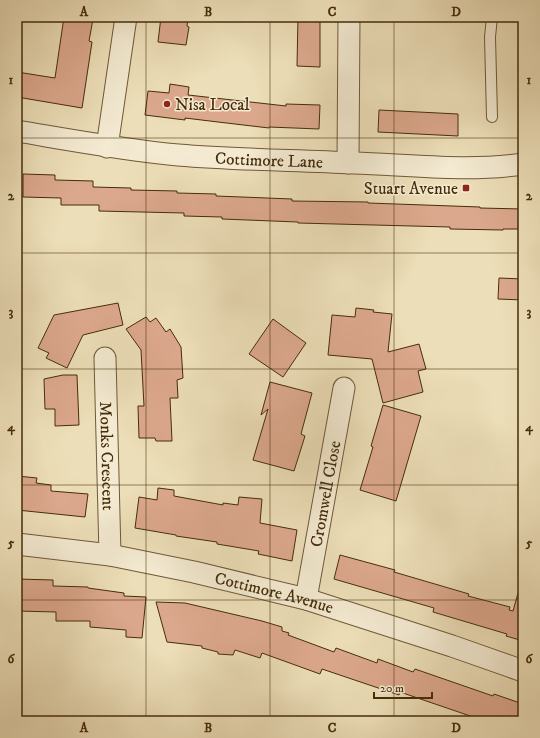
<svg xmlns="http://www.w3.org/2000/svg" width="540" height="738" viewBox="0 0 540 738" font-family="'IM FELL DW Pica',serif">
	<rect width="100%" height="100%" fill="#ecdeb8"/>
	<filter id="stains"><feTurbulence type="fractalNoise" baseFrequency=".005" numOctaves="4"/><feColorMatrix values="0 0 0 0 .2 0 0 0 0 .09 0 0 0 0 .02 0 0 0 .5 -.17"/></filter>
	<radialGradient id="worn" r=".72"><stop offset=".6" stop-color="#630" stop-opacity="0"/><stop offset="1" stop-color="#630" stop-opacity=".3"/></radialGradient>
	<path fill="#dca88d" stroke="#462d0a" d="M64 17H81L93 19 89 41 92 42 82 108 17 97V72L55 78Z
		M161 17H188L187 26 189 27 186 45 158 42Z
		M298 17H320V67L297 66Z
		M170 84 189 87 188 95 286 106V104L320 105 319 129 269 127V128L218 122 185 118V120L145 115 148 91 169 93Z
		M379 110 458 114V136L378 132Z
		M23 174 55 175V180L93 181V187L131 188V190L177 191V193L216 194V196L292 199V201L368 202V203L480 207V208L523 209V229H503V230L450 229V227L298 223V222L222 219V217L184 216V213L99 211V205H61V198L23 197Z
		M499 278 523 279V300L498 299Z
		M118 303 123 325 83 335 67 368 46 358 49 353 38 348 54 315Z
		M356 308 374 310 373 312 392 314 388 352 419 344 426 369 418 371 423 392 383 403 372 359 328 355 332 315 355 317Z
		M146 317 150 322 156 318 166 332 170 329 181 347 183 378 177 380 178 398H170L172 441H156L155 438H139L138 406H144L141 350 126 329Z
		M273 319 306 343 283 377 249 354Z
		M63 375H77L79 425 55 426V409H45L44 379Z
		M270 382 312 393 301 434 305 436 294 471 253 460 268 409 261 415Z
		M383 405 421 416 396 501 360 490 373 447 371 446Z
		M17 476 37 478 36 483 51 485V491L88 494 85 517 17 510Z
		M158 488 174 490V496L223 505V503L238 505 239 497 262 499 260 523 297 530 292 561 258 554 259 551 217 544V542L176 536V535L135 528 139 497 157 500Z
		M340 555 395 570 394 572 469 594 468 596 510 607 509 610 513 611 518 593 523 594V641L506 636 507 634 433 612 434 608 334 579Z
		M17 579 53 580V586L88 587V588L124 593V596L146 597 142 638 126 637V630L90 627V621H56V612L17 611Z
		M156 602 185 603 262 621 282 627V631L289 633 288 635 334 652 336 648 377 663 378 659 413 672 415 669 493 696 494 694 523 704V721H492L480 717 479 719 400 692 399 695 322 669 320 674 262 653 260 658 235 650 233 655 218 654V652L202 648V646L167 642Z"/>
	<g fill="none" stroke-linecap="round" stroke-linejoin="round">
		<defs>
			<path id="service" d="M492 117 490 37 492 17"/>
			<g id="minor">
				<path id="s1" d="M17 131C71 140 124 150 178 155 237 160 295 160 354 163 410 165 468 172 523 164"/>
				<path d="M107 147 126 17"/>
				<path d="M348 163 349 17"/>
				<path id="s2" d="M105 358 110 555"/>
				<path id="s3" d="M17 544 110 555 194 572 306 599 452 646 523 671"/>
				<path id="s4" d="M306 599 344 388"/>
			</g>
		</defs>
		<use href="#service" stroke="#705936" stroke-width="12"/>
		<use href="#minor" stroke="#705936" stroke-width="23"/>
		<use href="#service" stroke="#f3ead1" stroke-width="10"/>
		<use href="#minor" stroke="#f3ead1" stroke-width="21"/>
	</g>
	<path fill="none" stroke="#462d0a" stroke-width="1" stroke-opacity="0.55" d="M146 17V721M270 17V721M394 17V721M17 138H523M17 253H523M17 369H523M17 485H523M17 600H523"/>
	<g fill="#8f2418" stroke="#f3ead1" stroke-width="1.5">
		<circle cx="167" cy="104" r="4"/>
		<rect x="462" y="184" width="8" height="8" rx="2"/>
	</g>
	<g text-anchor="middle" stroke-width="3" stroke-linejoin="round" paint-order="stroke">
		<g font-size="17" fill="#462d0a" stroke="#f3ead1" text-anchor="start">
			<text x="175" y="110">Nisa Local</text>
			<text x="458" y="194" text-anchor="end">Stuart Avenue</text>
		</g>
		<g font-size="17" fill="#462d0a" stroke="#f3ead1">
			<text dy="6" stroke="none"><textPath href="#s1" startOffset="254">Cottimore Lane</textPath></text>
			<text dy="6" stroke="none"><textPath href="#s2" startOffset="98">Monks Crescent</textPath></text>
			<text dy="6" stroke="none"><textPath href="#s4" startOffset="107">Cromwell Close</textPath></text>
			<text dy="6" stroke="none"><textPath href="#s3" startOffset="262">Cottimore Avenue</textPath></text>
		</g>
	</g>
	<rect width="540" height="738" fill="none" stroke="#ecdeb8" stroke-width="44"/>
	<path d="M374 692v6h58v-6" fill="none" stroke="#462d0a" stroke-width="2"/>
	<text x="380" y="692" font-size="12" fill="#462d0a" stroke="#f3ead1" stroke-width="3" paint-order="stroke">20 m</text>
	<rect x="22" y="22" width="496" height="694" fill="none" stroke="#462d0a" stroke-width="1.5"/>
	<g font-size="13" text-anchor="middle" font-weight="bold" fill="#462d0a">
		<text x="84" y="16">A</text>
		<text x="208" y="16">B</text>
		<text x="332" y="16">C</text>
		<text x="456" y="16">D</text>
		<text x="11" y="84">1</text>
		<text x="529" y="84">1</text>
		<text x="11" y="200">2</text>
		<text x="529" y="200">2</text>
		<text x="11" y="316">3</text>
		<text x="529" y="316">3</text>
		<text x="11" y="431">4</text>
		<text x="529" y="431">4</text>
		<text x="11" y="547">5</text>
		<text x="529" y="547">5</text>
		<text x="11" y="663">6</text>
		<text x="529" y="663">6</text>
		<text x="84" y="732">A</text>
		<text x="208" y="732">B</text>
		<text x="332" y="732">C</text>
		<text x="456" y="732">D</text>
	</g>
	<rect width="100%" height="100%" filter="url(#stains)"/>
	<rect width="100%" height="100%" fill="url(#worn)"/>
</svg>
